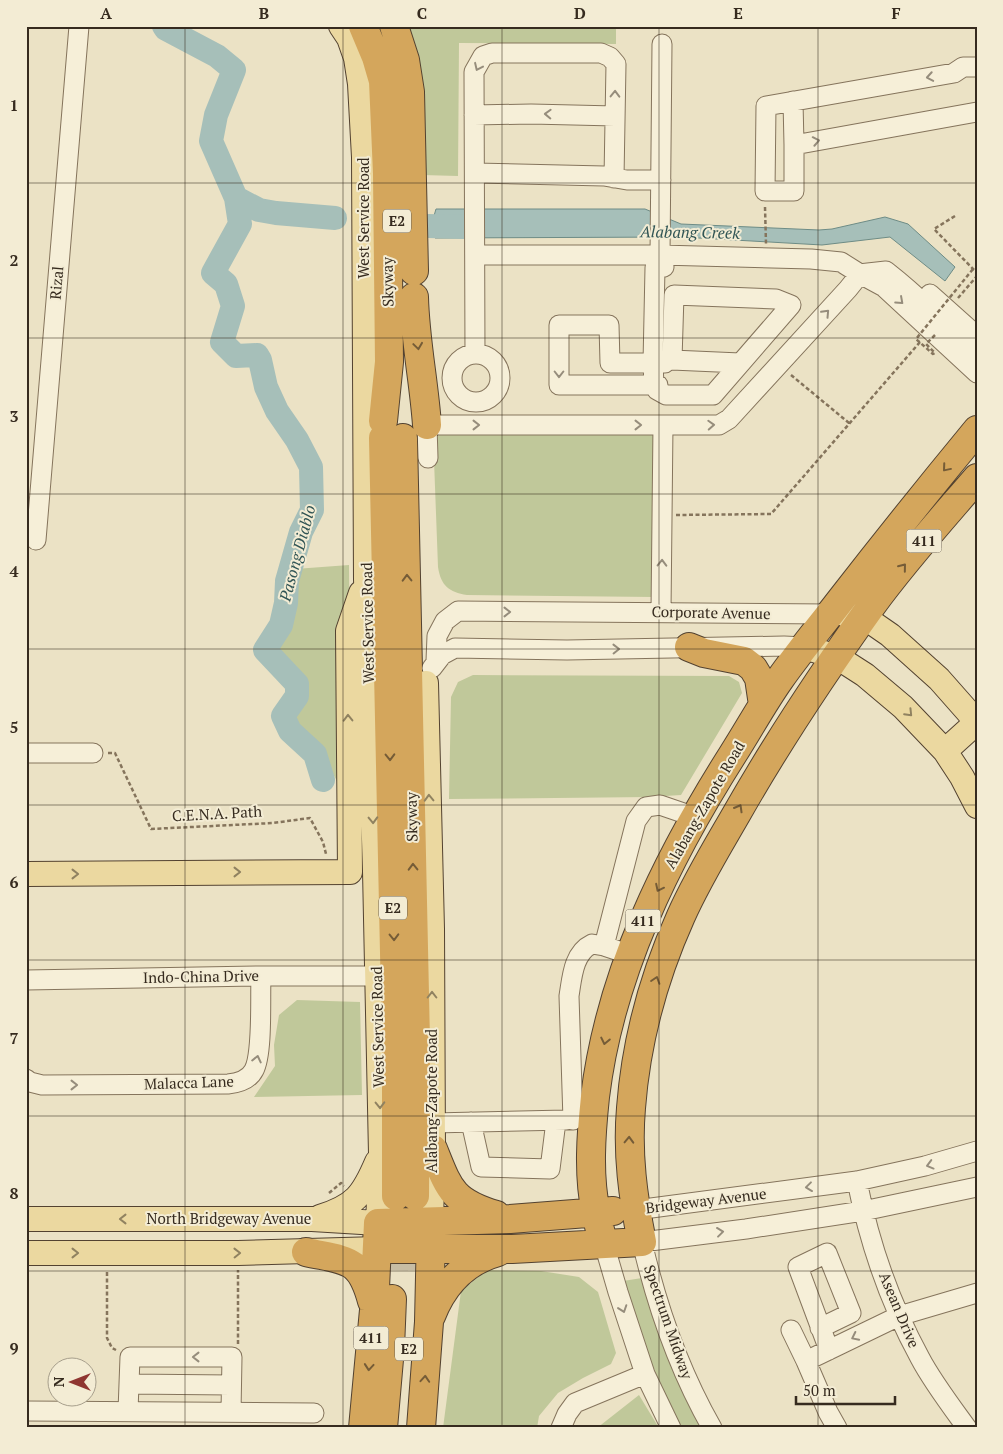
<svg xmlns="http://www.w3.org/2000/svg" width="1003" height="1454" viewBox="0 0 1003 1454" font-family="'PT Serif',serif">
	<rect width="100%" height="100%" fill="#ebe2c5"/>
	<path fill="#c0c89a" d="M403 26H616V44L459 43 458 176 422 175Z
		M433 433 654 434V597L467 595C449 592 441 586 438 567Z
		M349 565 351 803 342 790 322 754 287 722 301 695V678L269 649 287 624 295 569Z
		M473 675 729 676 739 682 742 693 681 795 650 797 449 799 451 697 458 682Z
		M297 1000 360 1002 362 1095 254 1097 275 1066 274 1045 279 1015Z
		M487 1270 541 1271 579 1277 598 1292 616 1353 611 1364 583 1378 558 1393 539 1416 537 1428H443L461 1291Z
		M642 1278 703 1428H680L637 1330 623 1281Z
		M639 1395 659 1428H597Z"/>
	<path fill="#a6bfb9" stroke="#6e8c86" d="M436 209H645L681 224 819 230 832 229 885 217 908 224 955 267 945 281 890 237 822 245 681 237 435 238 431 226Z"/>
	<g fill="none" stroke-linecap="round" stroke-linejoin="round">
		<path stroke="#a6bfb9" stroke-width="24" d="M164 26 166 29 217 56 234 70 216 115 211 141 236 198 240 224 213 273 226 284 233 306 222 342 236 356 257 355 260 360 266 387 277 411 297 440 311 467 312 510 301 532 287 581 286 603 281 625 265 650 297 684V696L283 716 290 731 315 754 323 780
			M236 198 259 210 276 213 335 218
			M428 226 464 227"/>
		<path stroke="#c7bda4" stroke-width="28" stroke-dasharray="28 14" stroke-linecap="butt" d="M394 1270 395 1225
			M414 1270 415 1224"/>
		<defs>
			<path id="minor" d="M662 44 660 255 664 267
				M793 101 794 145 977 112
				M474 115 531 114 615 116
				M794 145V191H765L766 106 954 73 963 67H977
				M475 173 604 176 627 180H661
				M475 255H660L811 259 841 262 860 274 884 287 977 373
				M660 255 655 268 653 363 654 385 657 390 666 395H713L791 305 776 299 674 295 672 360 740 363
				M859 274 886 271C918 296 949 327 976 358
				M930 294 977 336
				M452 378a24 24 0 1 1 48 0a24 24 0 1 1-48 0Z
				M475 354 474 72 483 56 492 53H601L610 57 616 64 614 178
				M658 385H559V325H609L610 363H665
				M428 458 427 425H719L729 419 848 289 860 274
				M36 540 79 26
				M661 612 663 425
				M436 661 437 636 445 621 458 611 830 614
				M432 668 442 655 455 648 567 650 784 646 804 647
				M26 753H93
				M604 946 636 821 646 807 660 805 695 817
				M26 980 261 976H376
				M26 1079 30 1082 42 1085 228 1084C238 1083 249 1080 254 1070 263 1053 260 998 261 976
				M573 1120 569 996C572 978 573 953 592 944L604 946 631 955
				M471 1122 481 1167 550 1169 556 1121
				M433 1123 566 1120
				M857 1181C869 1242 890 1303 920 1358 932 1381 951 1406 967 1428
				M636 1210 857 1181 925 1166 977 1151
				M604 1244 618 1292 645 1374 671 1428
				M820 1328 851 1313 827 1253 798 1267 829 1350
				M791 1330 806 1361
				M129 1384 231 1385
				M26 1411 314 1413
				M128 1411 130 1357H232L231 1412
				M561 1428 567 1414 575 1403 645 1374
				M712 1428C679 1370 657 1307 642 1242L746 1229 863 1211 977 1187
				M837 1428 828 1412 806 1361 899 1316 977 1293"/>
			<path id="major" d="M846 615 864 617 890 635 939 679 969 713 977 726
				M804 647 837 657 865 675 903 707 945 751 962 777 977 806
				M426 683 432 929 433 1149 431 1221
				M945 751 977 722
				M26 874 350 872 348 631 361 593
				M320 1217C355 1206 363 1195 377 1162
				M26 1219H312L378 1223 381 1154 375 871 366 579 364 157 360 84 356 58 349 38 341 26
				M26 1253H238L378 1249"/>
			<path id="highway" d="M363 26 376 57 383 81 387 174 389 362 383 421
				M394 26 405 60 410 92 414 271
				M414 297C415 340 424 382 427 425
				M383 438 396 1046V1196
				M403 438 416 1041 415 1196
				M689 647 704 653 744 661 753 668 759 678 763 705
				M433 1149C449 1189 452 1202 496 1215
				M604 1244C601 1234 598 1223 596 1213 588 1175 591 1135 595 1097 610 973 667 858 733 754 749 729 763 703 780 679 799 652 820 627 840 601 885 543 930 487 977 430
				M378 1249H512L642 1242C633 1197 627 1154 631 1108 636 1042 654 976 681 916 697 880 718 846 737 813 778 741 824 672 872 605 904 561 941 520 977 478
				M306 1252C347 1261 360 1257 372 1301
				M431 1316C443 1285 465 1261 498 1252
				M363 1428 374 1310 378 1223 510 1219 613 1211
				M383 1428 390 1348 392 1299
				M421 1428 429 1322 431 1232"/>
		</defs>
		<use href="#minor" stroke="#85745c" stroke-width="21"/>
		<use href="#major" stroke="#534230" stroke-width="26"/>
		<use href="#highway" stroke="#534230" stroke-width="30"/>
		<path stroke="#85745c" stroke-width="2.5" stroke-dasharray="4 2.5" stroke-linecap="butt" d="M765 207 766 244
			M955 216 934 229 977 273
			M958 298 977 276
			M791 375 849 423
			M676 515 771 514 920 342
			M108 753H115L151 829 273 823 310 818 323 842 326 854
			M329 1193 341 1183 344 1186
			M107 1272V1338L112 1348 116 1350
			M238 1344V1270"/>
		<use href="#minor" stroke="#f6efd8" stroke-width="19"/>
		<use href="#major" stroke="#ebd8a0" stroke-width="24"/>
		<use href="#highway" stroke="#d4a65c" stroke-width="28"/>
		<path stroke="#85745c" stroke-width="2.5" stroke-dasharray="4 2.5" stroke-linecap="butt" d="M935 335 926 344 935 353 933 354 916 339 973 269"/>
	</g>
	<defs><path id="oneway-chevron" d="M-2-3.5L2.5 0L-2 3.5" fill="none" stroke-width="1.6" stroke-linecap="round" stroke-linejoin="round" transform="scale(1.25)"/></defs>
	<g stroke="#968d7c">
		<use href="#oneway-chevron" transform="translate(478 67) rotate(115)"/>
		<use href="#oneway-chevron" transform="translate(930 77) rotate(170)"/>
		<use href="#oneway-chevron" transform="translate(615 94) rotate(-89)"/>
		<use href="#oneway-chevron" transform="translate(548 114) rotate(-178)"/>
		<use href="#oneway-chevron" transform="translate(816 141) rotate(-11)"/>
		<use href="#oneway-chevron" transform="translate(900 301) rotate(42)"/>
		<use href="#oneway-chevron" transform="translate(826 313) rotate(-47)"/>
		<use href="#oneway-chevron" transform="translate(559 374) rotate(90)"/>
		<use href="#oneway-chevron" transform="translate(476 425)"/>
		<use href="#oneway-chevron" transform="translate(638 425)"/>
		<use href="#oneway-chevron" transform="translate(711 425) rotate(-3)"/>
		<use href="#oneway-chevron" transform="translate(662 563) rotate(-89)"/>
		<use href="#oneway-chevron" transform="translate(507 612)"/>
		<use href="#oneway-chevron" transform="translate(616 649) rotate(-1)"/>
		<use href="#oneway-chevron" transform="translate(257 1059) rotate(-77)"/>
		<use href="#oneway-chevron" transform="translate(74 1085)"/>
		<use href="#oneway-chevron" transform="translate(930 1165) rotate(165)"/>
		<use href="#oneway-chevron" transform="translate(809 1187) rotate(173)"/>
		<use href="#oneway-chevron" transform="translate(720 1232) rotate(-7)"/>
		<use href="#oneway-chevron" transform="translate(623 1309) rotate(71)"/>
		<use href="#oneway-chevron" transform="translate(855 1337) rotate(154)"/>
		<use href="#oneway-chevron" transform="translate(196 1357) rotate(-180)"/>
	</g>
	<g stroke="#755c37">
		<use href="#oneway-chevron" transform="translate(418 346) rotate(82)"/>
		<use href="#oneway-chevron" transform="translate(946 468) rotate(130)"/>
		<use href="#oneway-chevron" transform="translate(903 567) rotate(-51)"/>
		<use href="#oneway-chevron" transform="translate(407 578) rotate(-91)"/>
		<use href="#oneway-chevron" transform="translate(390 757) rotate(89)"/>
		<use href="#oneway-chevron" transform="translate(739 808) rotate(-60)"/>
		<use href="#oneway-chevron" transform="translate(413 867) rotate(-91)"/>
		<use href="#oneway-chevron" transform="translate(659 888) rotate(116)"/>
		<use href="#oneway-chevron" transform="translate(394 937) rotate(89)"/>
		<use href="#oneway-chevron" transform="translate(656 980) rotate(-72)"/>
		<use href="#oneway-chevron" transform="translate(605 1041) rotate(102)"/>
		<use href="#oneway-chevron" transform="translate(629 1140) rotate(-88)"/>
		<use href="#oneway-chevron" transform="translate(369 1367) rotate(95)"/>
		<use href="#oneway-chevron" transform="translate(425 1379) rotate(-86)"/>
	</g>
	<g stroke="#908260">
		<use href="#oneway-chevron" transform="translate(909 713) rotate(46)"/>
		<use href="#oneway-chevron" transform="translate(348 718) rotate(-91)"/>
		<use href="#oneway-chevron" transform="translate(429 798) rotate(-92)"/>
		<use href="#oneway-chevron" transform="translate(373 820) rotate(88)"/>
		<use href="#oneway-chevron" transform="translate(237 872)"/>
		<use href="#oneway-chevron" transform="translate(75 874)"/>
		<use href="#oneway-chevron" transform="translate(432 995) rotate(-90)"/>
		<use href="#oneway-chevron" transform="translate(380 1105) rotate(89)"/>
		<use href="#oneway-chevron" transform="translate(123 1219) rotate(-180)"/>
		<use href="#oneway-chevron" transform="translate(75 1253)"/>
		<use href="#oneway-chevron" transform="translate(237 1253) rotate(-1)"/>
	</g>
	<path fill="none" stroke="#362b1f" stroke-width="1" stroke-opacity="0.55" d="M185 26V1428M343 26V1428M502 26V1428M659 26V1428M818 26V1428M26 183H977M26 338H977M26 494H977M26 649H977M26 805H977M26 960H977M26 1116H977M26 1271H977"/>
	<g text-anchor="middle" stroke-width="4" stroke-linejoin="round" paint-order="stroke">
		<g fill="#f3ecd4" stroke="#6f6555" stroke-width="1">
			<rect x="383" y="209.5" width="28" height="23" rx="4"/>
			<rect x="906.5" y="529.5" width="35" height="23" rx="4"/>
			<rect x="379" y="896.5" width="28" height="23" rx="4"/>
			<rect x="625.5" y="909.5" width="35" height="23" rx="4"/>
			<rect x="353.5" y="1326.5" width="35" height="23" rx="4"/>
			<rect x="395" y="1337.5" width="28" height="23" rx="4"/>
		</g>
		<g font-size="14" font-weight="bold" fill="#362b1f">
			<text x="397" y="226">E2</text>
			<text x="924" y="546">411</text>
			<text x="393" y="913">E2</text>
			<text x="643" y="926">411</text>
			<text x="371" y="1343">411</text>
			<text x="409" y="1354">E2</text>
		</g>
		<g font-size="15" fill="#362b1f" stroke="#f3ecd4">
			<text transform="translate(364 218) rotate(-90)" y="5">West Service Road</text>
			<text transform="translate(388 282) rotate(-91)" y="5">Skyway</text>
			<text transform="translate(57 283) rotate(-85)" y="5">Rizal</text>
			<text transform="translate(711 613) rotate(1)" y="5">Corporate Avenue</text>
			<text transform="translate(368 623) rotate(-91)" y="5">West Service Road</text>
			<text transform="translate(705 805) rotate(-60)" y="5">Alabang-Zapote Road</text>
			<text transform="translate(217 814) rotate(-3)" y="5">C.E.N.A. Path</text>
			<text transform="translate(412 817) rotate(-91)" y="5">Skyway</text>
			<text transform="translate(201 977) rotate(-1)" y="5">Indo-China Drive</text>
			<text transform="translate(378 1027) rotate(-91)" y="5">West Service Road</text>
			<text transform="translate(189 1083) rotate(-2)" y="5">Malacca Lane</text>
			<text transform="translate(432 1101) rotate(-90)" y="5">Alabang-Zapote Road</text>
			<text transform="translate(706 1201) rotate(-7)" y="5">Bridgeway Avenue</text>
			<text x="229" y="1224">North Bridgeway Avenue</text>
			<text transform="translate(899 1310) rotate(67)" y="5">Asean Drive</text>
			<text transform="translate(668 1322) rotate(71)" y="5">Spectrum Midway</text>
		</g>
		<g font-size="16" font-style="italic" fill="#305454" stroke="#f3ecd4">
			<text transform="translate(690 232) rotate(1)" y="6">Alabang Creek</text>
			<text transform="translate(297 553) rotate(-75)" y="6">Pasong Diablo</text>
		</g>
	</g>
	<rect width="1003" height="1454" fill="none" stroke="#f3ecd4" stroke-width="55"/>
	<g transform="translate(72 1382) rotate(270)"><circle r="24" fill="#f3ecd4" stroke="#a79f8c"/>
	<path d="M0-4L9 19L0 12L-9 19Z" fill="#8f3631"/>
	<text y="-8" font-size="14" font-weight="bold" text-anchor="middle" fill="#362b1f">N</text>
	</g>
	<path d="M796 1396v8h99v-8" fill="none" stroke="#362b1f" stroke-width="2.5"/>
	<text x="803" y="1396" font-size="15" fill="#362b1f" stroke="#f3ecd4" stroke-width="4" paint-order="stroke">50 m</text>
	<rect x="28" y="28" width="948" height="1398" fill="none" stroke="#362b1f" stroke-width="2"/>
	<g font-size="16" text-anchor="middle" font-weight="bold" fill="#362b1f">
		<text x="106" y="19">A</text>
		<text x="264" y="19">B</text>
		<text x="422" y="19">C</text>
		<text x="580" y="19">D</text>
		<text x="738" y="19">E</text>
		<text x="896" y="19">F</text>
		<text x="14" y="111">1</text>
		<text x="14" y="266">2</text>
		<text x="14" y="422">3</text>
		<text x="14" y="577">4</text>
		<text x="14" y="733">5</text>
		<text x="14" y="888">6</text>
		<text x="14" y="1044">7</text>
		<text x="14" y="1199">8</text>
		<text x="14" y="1354">9</text>
	</g>
</svg>
